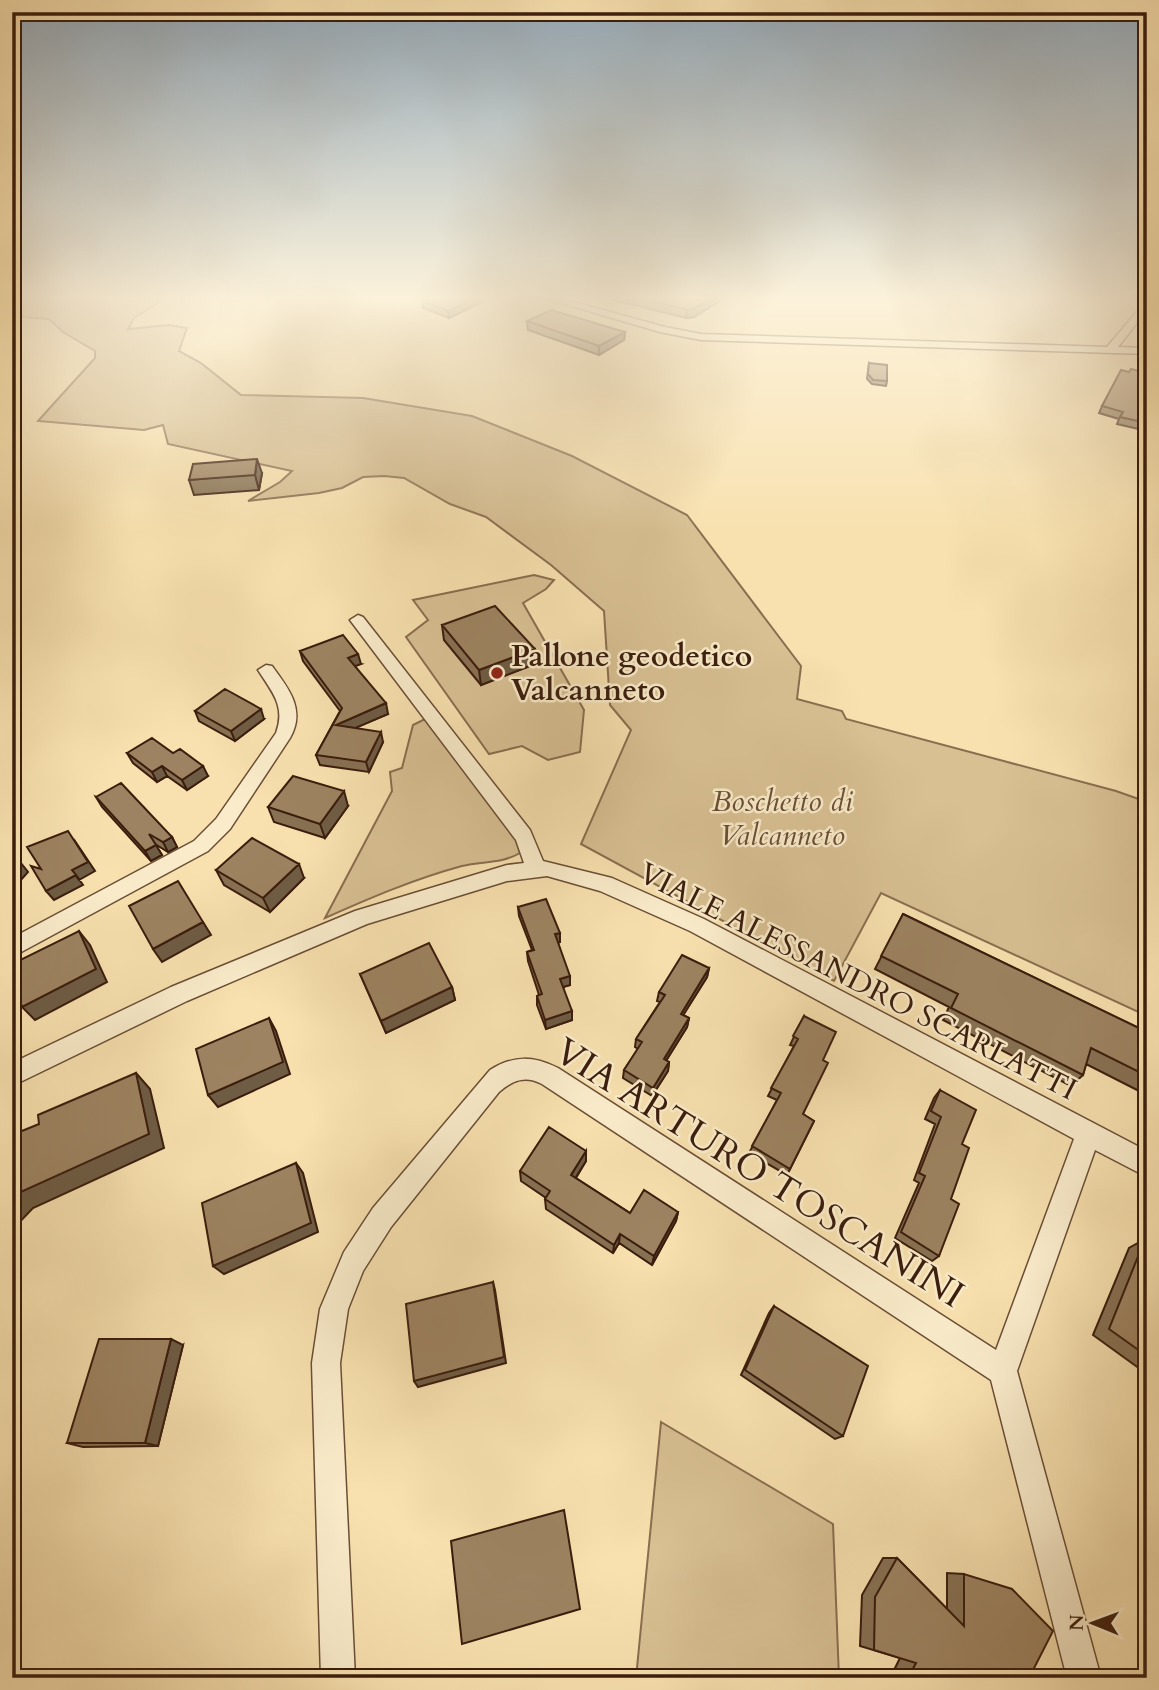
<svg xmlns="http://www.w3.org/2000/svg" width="1159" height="1690" viewBox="0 0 1159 1690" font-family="Cardo,serif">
	<rect width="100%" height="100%" fill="#f8e1af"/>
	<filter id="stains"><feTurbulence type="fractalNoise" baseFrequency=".00286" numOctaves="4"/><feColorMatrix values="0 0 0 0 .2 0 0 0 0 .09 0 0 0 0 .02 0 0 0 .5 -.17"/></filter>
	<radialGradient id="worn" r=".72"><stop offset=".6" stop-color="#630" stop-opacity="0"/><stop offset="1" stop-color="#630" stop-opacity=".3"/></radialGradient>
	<path fill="#d8c093" stroke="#8a6e50" stroke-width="2" d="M169 296 134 318 128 329 169 325 187 328 179 351 201 363 241 395 363 398 472 416 572 456 687 515 801 666 797 699 842 711 846 719 1116 791 1147 802V1016L881 893 834 981 581 844 631 730 610 705 604 611 551 565 486 517 450 504 404 478 384 476 363 477 342 488 319 493 248 501 280 482 292 471 168 444 163 425 144 430 38 421 95 358V351L63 332 49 319 12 316V297Z
		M534 575 554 580 546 589 523 603 584 710 580 752 548 760 522 746 489 754 406 637 428 620 413 600Z
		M425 719 516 839 520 853C501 864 483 861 462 866 414 879 370 898 325 918L392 791 390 772 402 768 413 725Z
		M661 1422 833 1524 839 1678H636Z"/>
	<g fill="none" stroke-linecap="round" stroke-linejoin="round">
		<defs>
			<path id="street" d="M537 296H552L665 327 701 334 1107 347 1147 300V310L1118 347 1147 348V354L701 340 660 332Z
				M358 615 363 617 530 830 543 861 612 878 704 919 1147 1151V1177L1095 1150 1017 1371 1101 1678H1067L991 1380 542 1084C525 1075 513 1080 499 1092L391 1227 363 1271 348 1309 340 1363 355 1678H321L312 1363 320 1309 344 1252 373 1208 490 1070C514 1055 533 1056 558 1068L996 1350 1074 1139 690 931 600 891 547 876 507 881 367 924 187 1001 12 1086V1063L171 987 355 911 507 865 524 863 516 840 350 620Z
				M266 665 272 666C289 689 306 710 290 738L230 829 208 851 12 957V938L194 841 216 819 276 733C286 706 272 692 258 670Z"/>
		</defs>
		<use href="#street" stroke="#6a4e36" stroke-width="3"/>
		<use href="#street" fill="#faeccb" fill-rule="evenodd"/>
	</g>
	<path fill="#877153" stroke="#3b1d0d" stroke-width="2" d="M413 296H482V302L449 318 423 308 422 301 423 300Z
		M598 296H724V298L694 317 686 318Z
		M527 321 625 332 624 340 599 355 528 330Z
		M869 363 887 381 886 386 872 384 867 379Z
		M1129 372 1147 373V431L1117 424 1119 419 1099 413 1102 406Z
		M262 473 259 490 194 495 189 480Z
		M442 625 535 649V664L481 685 444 640Z
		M300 651 361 664 355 666 388 714 355 728 383 742 369 772 320 765 316 755 340 711 303 661Z
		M195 711 264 719 235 741 199 721Z
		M127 753H173L208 776 187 790 167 776 157 782 133 763Z
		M96 797 172 837 177 847 168 852 155 844 162 855 151 861 102 807Z
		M348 806 325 838 274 822 268 807Z
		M216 870 304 878 270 912 224 885Z
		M518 907 560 933V942L558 943 570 985 563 987 572 1020 546 1029 537 1005V996L539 995 528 961 527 952 532 950 519 916Z
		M903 914 1147 1032V1095L1086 1064 1083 1075 1071 1086 943 1020 949 1007 875 969Z
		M709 968 707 977 683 1015 689 1018 687 1027 666 1061 669 1062 668 1071 652 1096 623 1078 624 1070 638 1049 635 1047 636 1039 660 1002 657 1001 659 992Z
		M360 974 452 987 455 1000 386 1033Z
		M804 1016 823 1060 803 1114 814 1121 787 1175 749 1153 777 1100 768 1096 794 1046 790 1045Z
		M940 1090 962 1144 939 1256 932 1261 895 1238 919 1183 914 1180 935 1124 925 1119 934 1098Z
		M586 1151V1161L576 1178 630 1213 678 1212 676 1221 652 1265 619 1243 613 1253 546 1209 545 1199 546 1198 521 1181 520 1171Z
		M1145 1239 1147 1241V1374L1093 1335 1129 1248Z
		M774 1306 843 1436 835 1439 741 1375 769 1313Z
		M183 1345 158 1446 83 1447 67 1443Z
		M883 1558H897L947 1609V1573L964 1574 1029 1678H890L900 1658 860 1646 862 1595Z"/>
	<path fill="#6e5c44" stroke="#3b1d0d" stroke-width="2" d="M480 296H482V302L449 318 448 311Z
		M715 296H724V298L694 317 686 318 687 310Z
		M625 332 624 340 599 355V346Z
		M257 459 262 473 259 490 255 475Z
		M535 649V664L481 685 479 670Z
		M358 654 361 664 350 668 348 658Z
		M386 703 388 714 339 735 336 725Z
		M261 709 264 719 235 741 231 731Z
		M381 732 383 742 369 772 366 762Z
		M162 766 167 776 157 782 152 772Z
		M203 766 208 776 187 790 182 780Z
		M344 791 348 806 325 838 320 824Z
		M172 837 177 847 168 852 163 842Z
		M75 841 95 871 79 880 72 870Z
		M156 845 162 855 151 861 145 851Z
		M17 858 28 872 12 890V863Z
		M299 864 304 878 270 912 263 898Z
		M76 875 83 885 54 900 46 891Z
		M12 907 16 911 12 915Z
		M203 922 211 935 162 962 153 949Z
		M79 931 90 945 107 982 35 1020 22 1007Z
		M560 933V942L556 943 555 934Z
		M709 968 707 977 679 1022 681 1014Z
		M570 976V985L560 988V979Z
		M452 987 455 1000 386 1033 381 1021Z
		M572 1011V1020L546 1029 545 1020Z
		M269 1018 276 1031 290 1074 218 1107 208 1095Z
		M689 1018 687 1027 662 1067 664 1059Z
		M669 1062 668 1071 652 1096 653 1088Z
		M136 1073 150 1089 164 1148 33 1208 12 1230V1196Z
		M586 1151V1161L571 1185V1175Z
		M296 1163 303 1173 318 1232 224 1274 213 1266Z
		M678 1212 676 1221 652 1265 654 1256Z
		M620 1234 619 1243 613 1253 614 1245Z
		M493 1282 495 1290 506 1363 418 1387 414 1381Z
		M171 1339 183 1345 158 1446 145 1443Z"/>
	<path fill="#9d8361" stroke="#3b1d0d" stroke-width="2" d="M427 296H480L448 311 422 301 431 297Z
		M632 296H715L695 308 687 310Z
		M551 310 625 332 599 346 527 321Z
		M869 363 887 365V381L873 380 868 374Z
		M1131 369 1147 373V423L1120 417 1123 412 1102 406 1121 370 1129 372Z
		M257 459 255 475 189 480 193 464Z
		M495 606 535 649 479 670 442 625Z
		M343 635 358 654 348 658 386 703 336 725 381 732 366 762 316 755 342 708 300 651Z
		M225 689 261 709 231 731 195 711Z
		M152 738 173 753 180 749 203 766 182 780 162 766 152 772 127 753Z
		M293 776 344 791 320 824 268 807Z
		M121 783 172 837 163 842 149 834 156 845 145 851 96 797Z
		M68 831 88 862 72 870 76 875 46 891 31 866 41 869 27 847Z
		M252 838 299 864 263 898 216 870Z
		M178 881 203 922 153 949 129 906Z
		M546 899 560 933 555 934 570 976 560 979 572 1011 545 1020 537 996 542 994 527 952 534 950 518 907Z
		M903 914 1147 1032V1076L1091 1048 1083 1075 951 1008 958 994 881 956Z
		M79 931 96 969 22 1007 12 980V964Z
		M429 943 452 987 381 1021 360 974Z
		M682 955 709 968 681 1014 689 1018 664 1059 669 1062 653 1088 624 1070 642 1042 636 1039 665 995 659 992Z
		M804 1016 836 1032 823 1060 828 1063 803 1114 814 1121 790 1169 752 1146 781 1093 771 1088 798 1039 793 1036Z
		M269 1018 283 1062 208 1095 196 1049Z
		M136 1073 149 1134 12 1196V1135L39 1124 38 1115Z
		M940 1090 976 1110 962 1144 969 1148 951 1199 959 1204 939 1256 901 1232 925 1176 919 1173 941 1117 931 1111Z
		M549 1127 586 1151 571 1175 630 1213 644 1190 678 1212 654 1256 620 1234 614 1245 545 1199 550 1191 520 1171Z
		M296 1163 311 1223 213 1266 202 1203Z
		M1145 1239 1147 1241V1356L1109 1329Z
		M493 1282 504 1357 414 1381 406 1304Z
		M774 1306 868 1366 843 1436 745 1370Z
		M99 1339H171L145 1443H67Z
		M564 1510 580 1609 462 1644 451 1541Z
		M897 1558 964 1626V1574L1012 1589 1053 1631 1029 1678H908L916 1663 874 1650 875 1597Z"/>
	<linearGradient id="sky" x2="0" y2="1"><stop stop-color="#95abbb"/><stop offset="0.56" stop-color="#fcf2db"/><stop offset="1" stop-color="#fcf2db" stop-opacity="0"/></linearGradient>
	<rect width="1159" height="532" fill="url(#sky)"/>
	<circle fill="#8f2418" stroke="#faeccb" stroke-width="2.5" cx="497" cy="673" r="7"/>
	<g text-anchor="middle" stroke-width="5" stroke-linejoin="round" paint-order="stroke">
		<g font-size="30" font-weight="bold" fill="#3b1d0d" stroke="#faeccb" text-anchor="start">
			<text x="511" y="666">Pallone geodetico<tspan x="511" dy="34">Valcanneto</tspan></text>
		</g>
		<g font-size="30" font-style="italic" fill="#6a4e35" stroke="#faeccb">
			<text x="782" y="811">Boschetto di<tspan x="782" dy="34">Valcanneto</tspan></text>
		</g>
		<g font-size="30" fill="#3b1d0d" stroke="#faeccb">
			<text transform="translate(858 981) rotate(27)" y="10">VIALE ALESSANDRO SCARLATTI</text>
		</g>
		<g font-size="37" fill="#3b1d0d" stroke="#faeccb">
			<text transform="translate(760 1172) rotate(32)" y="13">VIA ARTURO TOSCANINI</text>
		</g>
	</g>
	<rect width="1159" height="1690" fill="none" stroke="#f8e1af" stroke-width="42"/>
	<rect x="14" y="14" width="1131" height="1662" fill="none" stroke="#3b1d0d" stroke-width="3.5"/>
	<rect x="21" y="21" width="1117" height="1648" fill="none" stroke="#3b1d0d" stroke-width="2"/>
	<g transform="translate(1093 1623) rotate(271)" stroke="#faeccb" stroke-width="5" paint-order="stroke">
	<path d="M0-5L12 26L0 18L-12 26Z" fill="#3b1d0d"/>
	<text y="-10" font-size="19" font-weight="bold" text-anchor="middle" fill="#3b1d0d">N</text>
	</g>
	<rect width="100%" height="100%" filter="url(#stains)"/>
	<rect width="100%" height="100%" fill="url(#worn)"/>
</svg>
